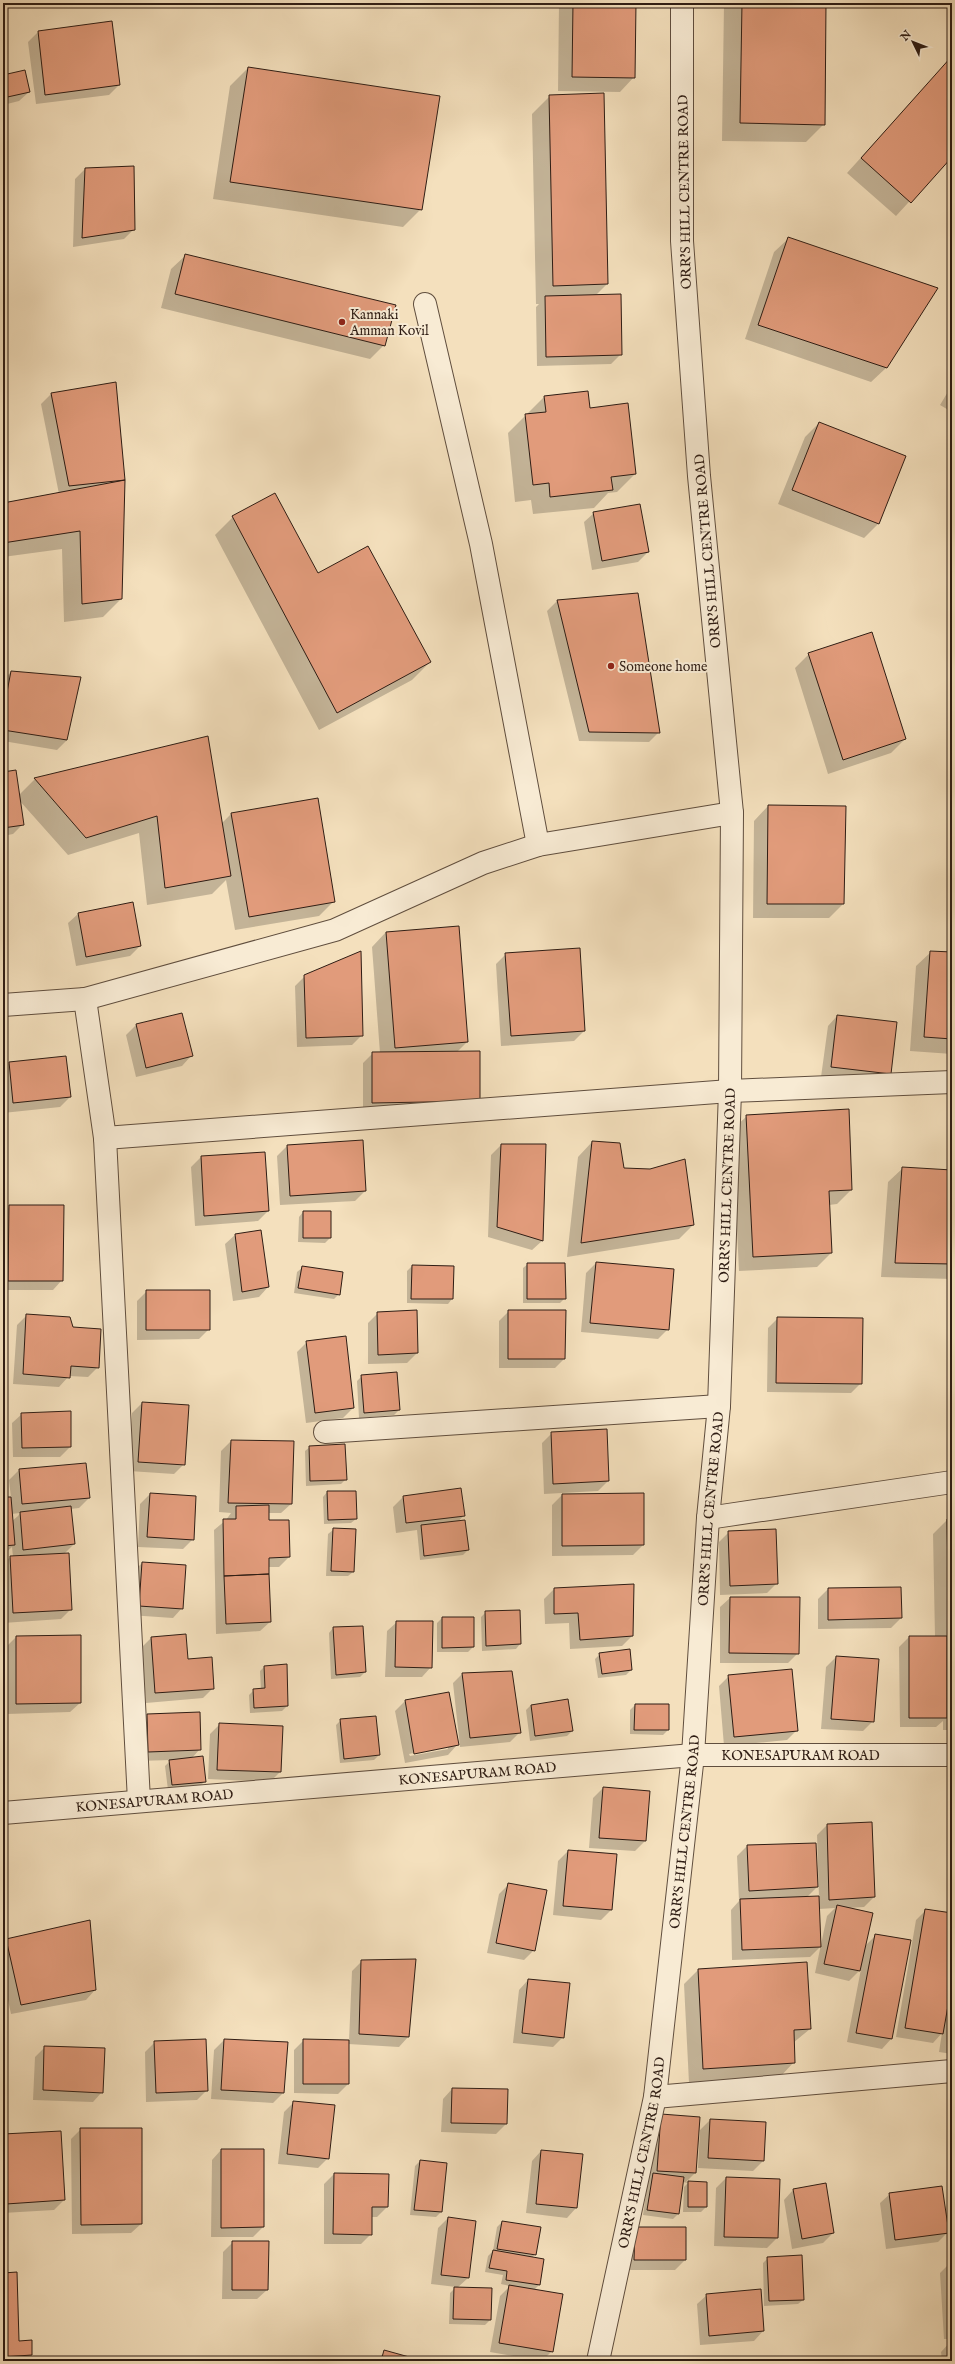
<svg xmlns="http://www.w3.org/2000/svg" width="955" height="2364" viewBox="0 0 955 2364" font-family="'IM FELL English',serif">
	<rect width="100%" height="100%" fill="#f4e0bd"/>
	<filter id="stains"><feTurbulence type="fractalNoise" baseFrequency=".005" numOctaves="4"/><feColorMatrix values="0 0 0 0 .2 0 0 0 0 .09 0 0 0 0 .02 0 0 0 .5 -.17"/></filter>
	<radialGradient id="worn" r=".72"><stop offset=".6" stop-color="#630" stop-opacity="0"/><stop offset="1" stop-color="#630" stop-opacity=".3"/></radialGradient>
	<path fill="#0003" fill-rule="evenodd" d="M559 3H635L634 77 620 92 558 91Z
		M724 3H825L824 124 806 142 722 141Z
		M111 22 119 85 109 95 36 104 28 42 38 32Z
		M952 57V155L896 216 847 173Z
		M248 68 421 209 403 227 213 199 230 86Z
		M3 76 29 92 19 101 3 105Z
		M550 96 607 284 595 296 621 354 611 364 537 366 536 307 539 304H536L532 114Z
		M85 169 134 229 124 239 73 247 75 179Z
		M789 238 886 368 871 382 745 339 774 252Z
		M186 255 384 345 370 359 161 308 171 269Z
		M115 383 124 480 121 599 103 617 64 622 62 549 3 557V504L59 494 41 404 51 394Z
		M952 385V412L940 405Z
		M544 397 589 409 635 474 617 492 608 493 594 508 533 514 531 500 515 502 508 433Z
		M819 423 878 524 864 538 778 504 805 437Z
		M275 494 317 574 430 662 412 680 319 730 215 535 233 517Z
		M594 513 648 552 638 562 592 570 584 522Z
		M557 601 659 732 649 742 579 741 547 611Z
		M809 654 905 739 891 753 828 774 795 668Z
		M11 672 67 740 57 750 3 741V680Z
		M207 737 221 824 231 814 334 901 319 916 235 930 226 880 212 894 147 905 139 833 68 855 19 800 23 824 13 834 3 836V773L19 795 35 779Z
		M768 806 843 904 829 918H753L754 821Z
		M78 914 140 946 130 956 76 966 68 923Z
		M386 932 467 1042 457 1052 479 1101 363 1113V1063L373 1053H380L372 947Z
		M931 952 952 953V1054L910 1051 916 966Z
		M506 954 584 1031 574 1041 501 1046 496 964Z
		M305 976 362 1035 352 1045 297 1047 295 986Z
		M837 1016 890 1073 881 1083 821 1077 828 1026Z
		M136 1025 191 1056 182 1066 136 1077 126 1035Z
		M66 1057 70 1097 60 1107 3 1113V1069L9 1063Z
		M747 1116 851 1190 837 1204 829 1205 831 1253 817 1267 739 1271 732 1130Z
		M592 1142 623 1169 693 1225 679 1239 567 1257 578 1157Z
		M501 1145H545L542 1241 532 1250 488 1237 491 1155Z
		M287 1146 365 1191 355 1201 280 1205 277 1156Z
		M264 1153 268 1211 258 1221 195 1226 191 1167 201 1157Z
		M903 1168 952 1171V1279L881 1277 888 1182Z
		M10 1206 62 1280 53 1290H3V1213Z
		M303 1212 330 1238 325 1243 298 1242 299 1217Z
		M235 1235 268 1287 259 1297 233 1301 225 1244Z
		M596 1263 668 1329 658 1339 581 1332 586 1273Z
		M528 1264 565 1298 560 1303H523V1268Z
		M412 1266 452 1299 448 1304 407 1303V1271Z
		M302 1268 339 1294 334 1299 294 1293 297 1272Z
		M147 1291 209 1329 199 1339 137 1340V1301Z
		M508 1312 564 1359 555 1368H499V1321Z
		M378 1313 417 1353 407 1363 368 1364V1323Z
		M27 1315 72 1328 98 1367 88 1377 69 1376 59 1387 13 1384 17 1325Z
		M778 1318 861 1383 851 1393 767 1392 768 1328Z
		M307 1342 353 1408 343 1418 306 1423 297 1352Z
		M362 1376 399 1410 394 1415 359 1418 357 1381Z
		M142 1403 184 1464 174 1474 129 1471 132 1413Z
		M22 1414 70 1447 60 1457H13L12 1423Z
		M552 1433 608 1481 598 1491 544 1494 542 1443Z
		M231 1441 293 1442 291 1504 281 1513H268V1522L289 1557 279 1567H268L270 1622 260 1631 216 1634 214 1530 226 1520 231 1513 219 1512 221 1451Z
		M310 1447 346 1479 341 1484 306 1486 305 1451Z
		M19 1470 89 1498 79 1508 70 1509 74 1544 63 1555 71 1609 61 1619 3 1623V1565L10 1557H13L12 1547 3 1555V1498H11L9 1480ZM20 1513 18 1516 12 1521 11 1514Z
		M327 1492 356 1519 351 1523 324 1524 323 1497Z
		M150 1494 193 1539 183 1549 138 1547 140 1504Z
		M643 1494V1545L633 1555 552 1556V1505L562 1495Z
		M403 1497 464 1515 458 1522 468 1550 463 1555 420 1560 417 1530 396 1533 393 1507Z
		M952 1519V1642H946V1654L952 1649V1730H943V1721L936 1727H900L899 1647 909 1637H935L933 1534 947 1520Z
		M333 1530 353 1572 348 1576H326L328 1534Z
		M729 1532 777 1583 767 1593 720 1595 719 1542Z
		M142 1563 182 1608 173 1618 129 1615 132 1573Z
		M900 1588 901 1618 891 1628 818 1629V1599L828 1589Z
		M554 1589 632 1636 622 1646 570 1649 569 1623 545 1624 544 1599Z
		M730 1598 798 1653 788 1663H720V1607Z
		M519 1611 520 1644 516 1649 482 1651 481 1617 486 1612Z
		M442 1618H473V1647L468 1652H437V1623Z
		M397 1622 431 1667 422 1677H385L387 1631Z
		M333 1628 365 1672 360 1677 331 1679 329 1633Z
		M16 1637 80 1703 70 1712 7 1714 6 1647Z
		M151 1638 187 1660 213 1688 203 1698 146 1703 141 1648Z
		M600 1654 631 1670 626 1675 598 1678 595 1659Z
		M836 1657 873 1721 863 1731 821 1729 826 1667Z
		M265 1666 287 1706 282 1711 250 1713 249 1695 254 1690H261L260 1671Z
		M462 1674 520 1732 510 1742 460 1747 453 1683Z
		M729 1676 797 1730 787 1740 724 1746 719 1686Z
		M568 1700 572 1731 567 1736 530 1741 526 1710 531 1705Z
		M405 1701 457 1745 448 1755 405 1763 395 1711ZM448 1746V1749L410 1756 409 1754Z
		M635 1705 668 1730 663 1735 630 1734V1710Z
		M147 1715 200 1749 191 1759 205 1781 200 1786 168 1790 165 1766 171 1760 139 1761 137 1724Z
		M341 1720 379 1755 374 1760 340 1763 336 1725Z
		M220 1724 280 1772 270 1782 208 1779 210 1734Z
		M603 1788 645 1841 635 1851 589 1848 593 1798Z
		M871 1823 874 1897 864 1907 848 1908 865 1946 876 1935 891 2039 882 2049 847 2042 861 1969 849 1981 815 1973 827 1916 835 1908 819 1909 820 1947 810 1957 732 1960 731 1910 739 1901 737 1856 747 1846 817 1887 806 1898 819 1897 817 1835 827 1825Z
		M568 1851 611 1910 601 1920 553 1915 558 1861Z
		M509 1884 534 1950 524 1960 487 1953 499 1894Z
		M926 1910 952 1914V2054L939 2052 942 2033 933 2043 896 2037 916 1920Z
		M7 1940 95 1990 86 2000 11 2014 3 1977V1943Z
		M362 1961 408 2037 399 2047 348 2044V2084L338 2094 294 2093V2050L304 2040 349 2041 352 1971Z
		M806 1963 810 2029 793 2043 794 2062 780 2077 689 2083 684 1984 698 1970Z
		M528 1980 563 2037 553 2047 513 2043 519 1990Z
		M224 2040 286 2043 283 2093 273 2103 211 2099 214 2050Z
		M155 2042 207 2090 197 2100 146 2102 145 2052Z
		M45 2047 102 2092 93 2102 33 2100 35 2057Z
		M452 2089 506 2124 496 2134 441 2132 443 2099Z
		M294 2102 328 2158 318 2168 278 2164 284 2112Z
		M699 2117 695 2173 686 2182H706V2207L701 2212H683L684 2187 688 2183 683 2182 678 2214 673 2219 643 2215 648 2180 651 2125Z
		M710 2120 763 2161 753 2171 698 2168 700 2130Z
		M81 2129 141 2224 131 2233 72 2234 71 2139Z
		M3 2135 64 2200 54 2210 3 2213Z
		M221 2150H263V2227L253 2237H211L212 2160Z
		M541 2151 576 2208 567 2218 526 2213 532 2161Z
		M420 2161 446 2164 441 2212 436 2217 410 2215 415 2166Z
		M334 2174 387 2207 377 2217H371V2234L361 2244H324V2184Z
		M726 2178 777 2238 767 2248 714 2246 716 2188Z
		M793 2190 833 2233 823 2243 792 2249 784 2200Z
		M890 2194 948 2232 938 2242 886 2249 880 2203Z
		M448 2218 468 2278 457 2288 490 2320 485 2325 449 2324 450 2293 456 2287 431 2284 438 2228Z
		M502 2222 535 2254 532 2258 543 2260 539 2285 534 2290 552 2351 542 2361 490 2352 500 2296 510 2286 501 2284 503 2275 485 2272 488 2256 493 2251 497 2227Z
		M626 2238 685 2260 675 2270H625Z
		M233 2242 267 2290 257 2299H222L223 2252Z
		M768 2258 803 2300 798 2304 764 2306 763 2263Z
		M950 2263H952V2339H944L940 2273Z
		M3 2274 18 2342 31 2355 25 2361H3Z
		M707 2295 763 2331 754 2341 700 2345 697 2304Z
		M952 2340V2361H942L941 2352Z
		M385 2352 419 2361H375Z"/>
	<path fill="#e19b7b" stroke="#2f1d14" d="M573 3H636L635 78 572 77Z
		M742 3H826L825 125 740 123Z
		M112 21 120 85 45 95 38 31Z
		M952 56V157L911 203 861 158Z
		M248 67 440 96 422 210 230 182Z
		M25 70 30 92 3 98V75Z
		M604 93 608 284 553 286 549 95Z
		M134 166 135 230 82 238 85 168Z
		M788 237 938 288 887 368 758 325Z
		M185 254 396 305 385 346 175 294Z
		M621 294 622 355 546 357 545 296Z
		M116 382 125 480 69 486 51 393Z
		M588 391 590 408 628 403 636 474 611 477 613 490 550 497 549 483 533 485 525 414 546 412 544 396Z
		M819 422 906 456 879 524 792 490Z
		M125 480 122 599 82 604 80 531 3 543V503Z
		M275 493 318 573 368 546 431 662 337 713 232 516Z
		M640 504 649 552 602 561 593 512Z
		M638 593 660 733 589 732 557 600Z
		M872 632 906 739 843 760 808 653Z
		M11 671 81 677 67 740 3 730V713Z
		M208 736 231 876 165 888 157 816 86 838 34 778Z
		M16 770 24 825 3 828V772Z
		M318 798 335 902 249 917 231 813Z
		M768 805 846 806 844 904H767Z
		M133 902 141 946 86 957 78 913Z
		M459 926 468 1042 395 1048 386 932Z
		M580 948 585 1031 511 1036 505 953Z
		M361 951 363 1036 306 1038 304 975Z
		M930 951 952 952V1039L924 1037Z
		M182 1013 193 1056 146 1068 136 1024Z
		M837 1015 897 1022 891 1074 831 1067Z
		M480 1051V1101L372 1103V1052Z
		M66 1056 71 1097 13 1103 9 1062Z
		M849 1109 852 1190 829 1191 832 1253 753 1257 746 1115Z
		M363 1140 366 1191 290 1196 287 1145Z
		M592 1141 620 1143 624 1168 650 1169 685 1159 694 1225 581 1243Z
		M501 1144H546L543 1241 497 1227Z
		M265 1152 269 1211 204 1216 201 1156Z
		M902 1167 952 1170V1264L895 1263Z
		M9 1205H64L63 1281H8Z
		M303 1211H331V1238H303Z
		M261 1230 269 1287 242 1292 235 1234Z
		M596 1262 674 1269 669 1330 590 1323Z
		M527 1263H565L566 1299H527Z
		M412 1265 454 1266 453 1299H411Z
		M302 1266 343 1272 340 1295 298 1288Z
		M146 1290H210V1330H146Z
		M417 1310 418 1353 378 1355 377 1312Z
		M508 1310H566L565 1359H508Z
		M26 1314 70 1317 73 1327 101 1329 99 1368 71 1366 70 1378 23 1374Z
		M777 1317 863 1318 862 1384 776 1383Z
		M346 1336 354 1408 315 1413 306 1341Z
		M397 1372 400 1410 364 1413 361 1375Z
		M142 1402 189 1405 185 1465 138 1462Z
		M71 1411V1447L22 1448 21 1413Z
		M607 1429 609 1481 553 1484 551 1432Z
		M231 1440 294 1441 292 1504 228 1503Z
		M345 1444 347 1480 310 1481 309 1446Z
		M86 1463 90 1498 22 1504 19 1469Z
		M461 1488 465 1516 406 1523 403 1496Z
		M327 1491H356L357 1519 328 1520Z
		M150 1493 196 1496 194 1540 147 1537Z
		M644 1493V1545L562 1546V1494Z
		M3 1497H11L15 1545 3 1546Z
		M269 1505V1520H289L290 1557 269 1558V1574L224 1576 223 1519H236V1506Z
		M71 1506 75 1544 23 1550 20 1512Z
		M952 1518V1629H949L947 1519Z
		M465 1520 469 1550 424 1556 421 1525Z
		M333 1528 356 1529 354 1572 331 1571Z
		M776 1529 778 1584 730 1586 728 1531Z
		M69 1553 72 1610 13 1613 10 1556Z
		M142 1562 186 1565 183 1609 139 1606Z
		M269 1574 271 1622 226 1624 224 1576Z
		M634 1584 633 1636 580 1640 578 1613 554 1614V1588Z
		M901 1587 902 1618 828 1620V1588Z
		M730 1597H800L799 1654 729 1653Z
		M520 1610 521 1644 486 1646 485 1611Z
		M442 1617H474V1647L442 1648Z
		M396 1621H433L432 1668 395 1667Z
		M363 1626 366 1672 336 1675 333 1627Z
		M186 1634 188 1659 212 1657 214 1689 155 1693 151 1637Z
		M81 1635V1703L16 1704V1636Z
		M909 1636H947V1718H909Z
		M630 1649 632 1670 602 1674 599 1653Z
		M836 1656 879 1659 874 1722 831 1719Z
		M287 1664 288 1706 254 1708 253 1689 265 1688 264 1666Z
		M792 1669 798 1731 734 1737 728 1675Z
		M512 1671 521 1733 470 1738 462 1673Z
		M449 1692 459 1745 414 1754 405 1700Z
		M568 1699 573 1731 535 1736 531 1705Z
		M635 1704H669V1730H634Z
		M200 1712 201 1750 148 1752 147 1714Z
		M376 1716 380 1755 344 1759 340 1719Z
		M219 1723 283 1726 281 1772 217 1770Z
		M203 1756 206 1782 172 1785 169 1760Z
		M603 1787 650 1791 646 1841 599 1838Z
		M872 1822 875 1897 829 1900 827 1824Z
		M816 1843 818 1887 749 1891 747 1845Z
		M568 1850 617 1854 612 1910 563 1906Z
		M508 1883 547 1890 535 1951 496 1943Z
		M819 1896 821 1947 742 1950 740 1899Z
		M837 1905 873 1913 860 1971 824 1964Z
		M925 1909 952 1913V1983L943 2034 905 2028Z
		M90 1920 96 1990 21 2005 6 1939Z
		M875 1934 911 1940 892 2039 856 2033Z
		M416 1959 409 2037 359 2034 361 1960Z
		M807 1962 811 2029 794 2030 795 2063 703 2069 698 1969Z
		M528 1979 570 1983 564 2038 522 2033Z
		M952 2022V2043L949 2042Z
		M206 2039 208 2091 156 2093 154 2041Z
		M224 2039 288 2042 284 2093 221 2090Z
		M303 2039 349 2040V2084H303Z
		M44 2046 105 2048 103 2093 43 2090Z
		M452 2088 508 2089 507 2124 451 2123Z
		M293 2101 335 2105 329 2159 287 2154Z
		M661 2114 700 2117 696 2173 657 2171Z
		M710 2119 766 2122 764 2161 708 2158Z
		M80 2128H142V2224L81 2225Z
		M61 2131 65 2200 6 2204 3 2134Z
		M221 2149H264V2227L221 2228Z
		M541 2150 583 2154 577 2208 536 2204Z
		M420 2160 447 2163 442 2212 414 2210Z
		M334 2173 389 2174 388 2207H372V2235L333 2234Z
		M653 2173 684 2177 679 2214 647 2210Z
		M726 2177 780 2179 778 2238 724 2237Z
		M688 2181 707 2182V2207H688Z
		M826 2183 834 2233 802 2239 793 2189Z
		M942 2186 949 2233 895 2240 889 2193Z
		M448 2217 476 2221 469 2278 441 2275Z
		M502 2221 541 2227 536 2255 497 2249Z
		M635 2227H686V2260H634Z
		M232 2241H269L268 2290H232Z
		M493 2250 544 2259 540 2285 506 2280 507 2271 489 2268Z
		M802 2255 804 2300 769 2301 767 2257Z
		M950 2262H952V2299Z
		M17 2272 19 2341 32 2340V2355L3 2357V2273Z
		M509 2285 563 2294 553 2352 499 2343Z
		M454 2287 492 2288 491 2320 453 2319Z
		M761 2289 764 2331 709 2336 706 2294Z
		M384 2350 420 2360 381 2361Z"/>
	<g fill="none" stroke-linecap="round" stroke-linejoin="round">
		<defs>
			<g id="minor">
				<path d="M425 304 481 544 538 845"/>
				<path d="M85 999 105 1138 139 1801"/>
				<path d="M3 1005 85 999 335 930 483 863 538 845 732 813"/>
				<path d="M105 1138 730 1091 952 1082"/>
				<path d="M325 1432 719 1406"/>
				<path d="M708 1518 952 1482"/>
				<path id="s1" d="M3 1813 693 1755H952"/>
				<path d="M655 2097 952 2071"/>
			</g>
			<g id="tertiary">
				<path id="s2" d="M598 2361 655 2097 693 1755 708 1518 719 1406 730 1091 732 813 699 476 682 241V3"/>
			</g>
		</defs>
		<use href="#minor" stroke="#604e3e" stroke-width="24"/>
		<use href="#tertiary" stroke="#604e3e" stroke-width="24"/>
		<use href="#minor" stroke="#f8ebd4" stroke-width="22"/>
		<use href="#tertiary" stroke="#f8ebd4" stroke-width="22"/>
	</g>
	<g fill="#8f2418" stroke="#f8ebd4" stroke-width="1.5">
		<circle cx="342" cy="322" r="4"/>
		<circle cx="611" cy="666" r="4"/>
	</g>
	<g text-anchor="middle" stroke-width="4" stroke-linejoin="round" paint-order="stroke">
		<g font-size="14" fill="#2f1d14" stroke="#f8ebd4">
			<text transform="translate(684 192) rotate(-91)" y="5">ORR'S HILL CENTRE ROAD</text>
			<text transform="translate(707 551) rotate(-95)" y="5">ORR'S HILL CENTRE ROAD</text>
			<text dy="5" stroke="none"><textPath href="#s2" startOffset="1185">ORR'S HILL CENTRE ROAD</textPath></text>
			<text dy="5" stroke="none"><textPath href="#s2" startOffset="861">ORR'S HILL CENTRE ROAD</textPath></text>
			<text dy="5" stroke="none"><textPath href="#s1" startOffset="800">KONESAPURAM ROAD</textPath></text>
			<text dy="5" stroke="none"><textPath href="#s1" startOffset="476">KONESAPURAM ROAD</textPath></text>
			<text dy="5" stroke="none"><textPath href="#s1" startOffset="152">KONESAPURAM ROAD</textPath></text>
			<text dy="5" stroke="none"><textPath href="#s2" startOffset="537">ORR'S HILL CENTRE ROAD</textPath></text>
			<text dy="5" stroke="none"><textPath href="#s2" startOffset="213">ORR'S HILL CENTRE ROAD</textPath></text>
		</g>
		<g font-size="14" fill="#2f1d14" stroke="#f8ebd4" text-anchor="start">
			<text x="350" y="319">Kannaki<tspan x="350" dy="16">Amman Kovil</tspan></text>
			<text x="619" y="671">Someone home</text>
		</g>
	</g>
	<rect width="955" height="2364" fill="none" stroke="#f4e0bd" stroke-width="16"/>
	<rect x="4" y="4" width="947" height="2356" fill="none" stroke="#2f1d14" stroke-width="2"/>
	<rect x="8" y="8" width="939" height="2348" fill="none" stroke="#2f1d14"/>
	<g transform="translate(913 42) rotate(313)" stroke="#f8ebd4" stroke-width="3" paint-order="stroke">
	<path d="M0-3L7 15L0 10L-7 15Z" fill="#2f1d14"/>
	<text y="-6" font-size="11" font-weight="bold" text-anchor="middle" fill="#2f1d14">N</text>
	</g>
	<rect width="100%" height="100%" filter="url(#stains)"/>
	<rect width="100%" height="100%" fill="url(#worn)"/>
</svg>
